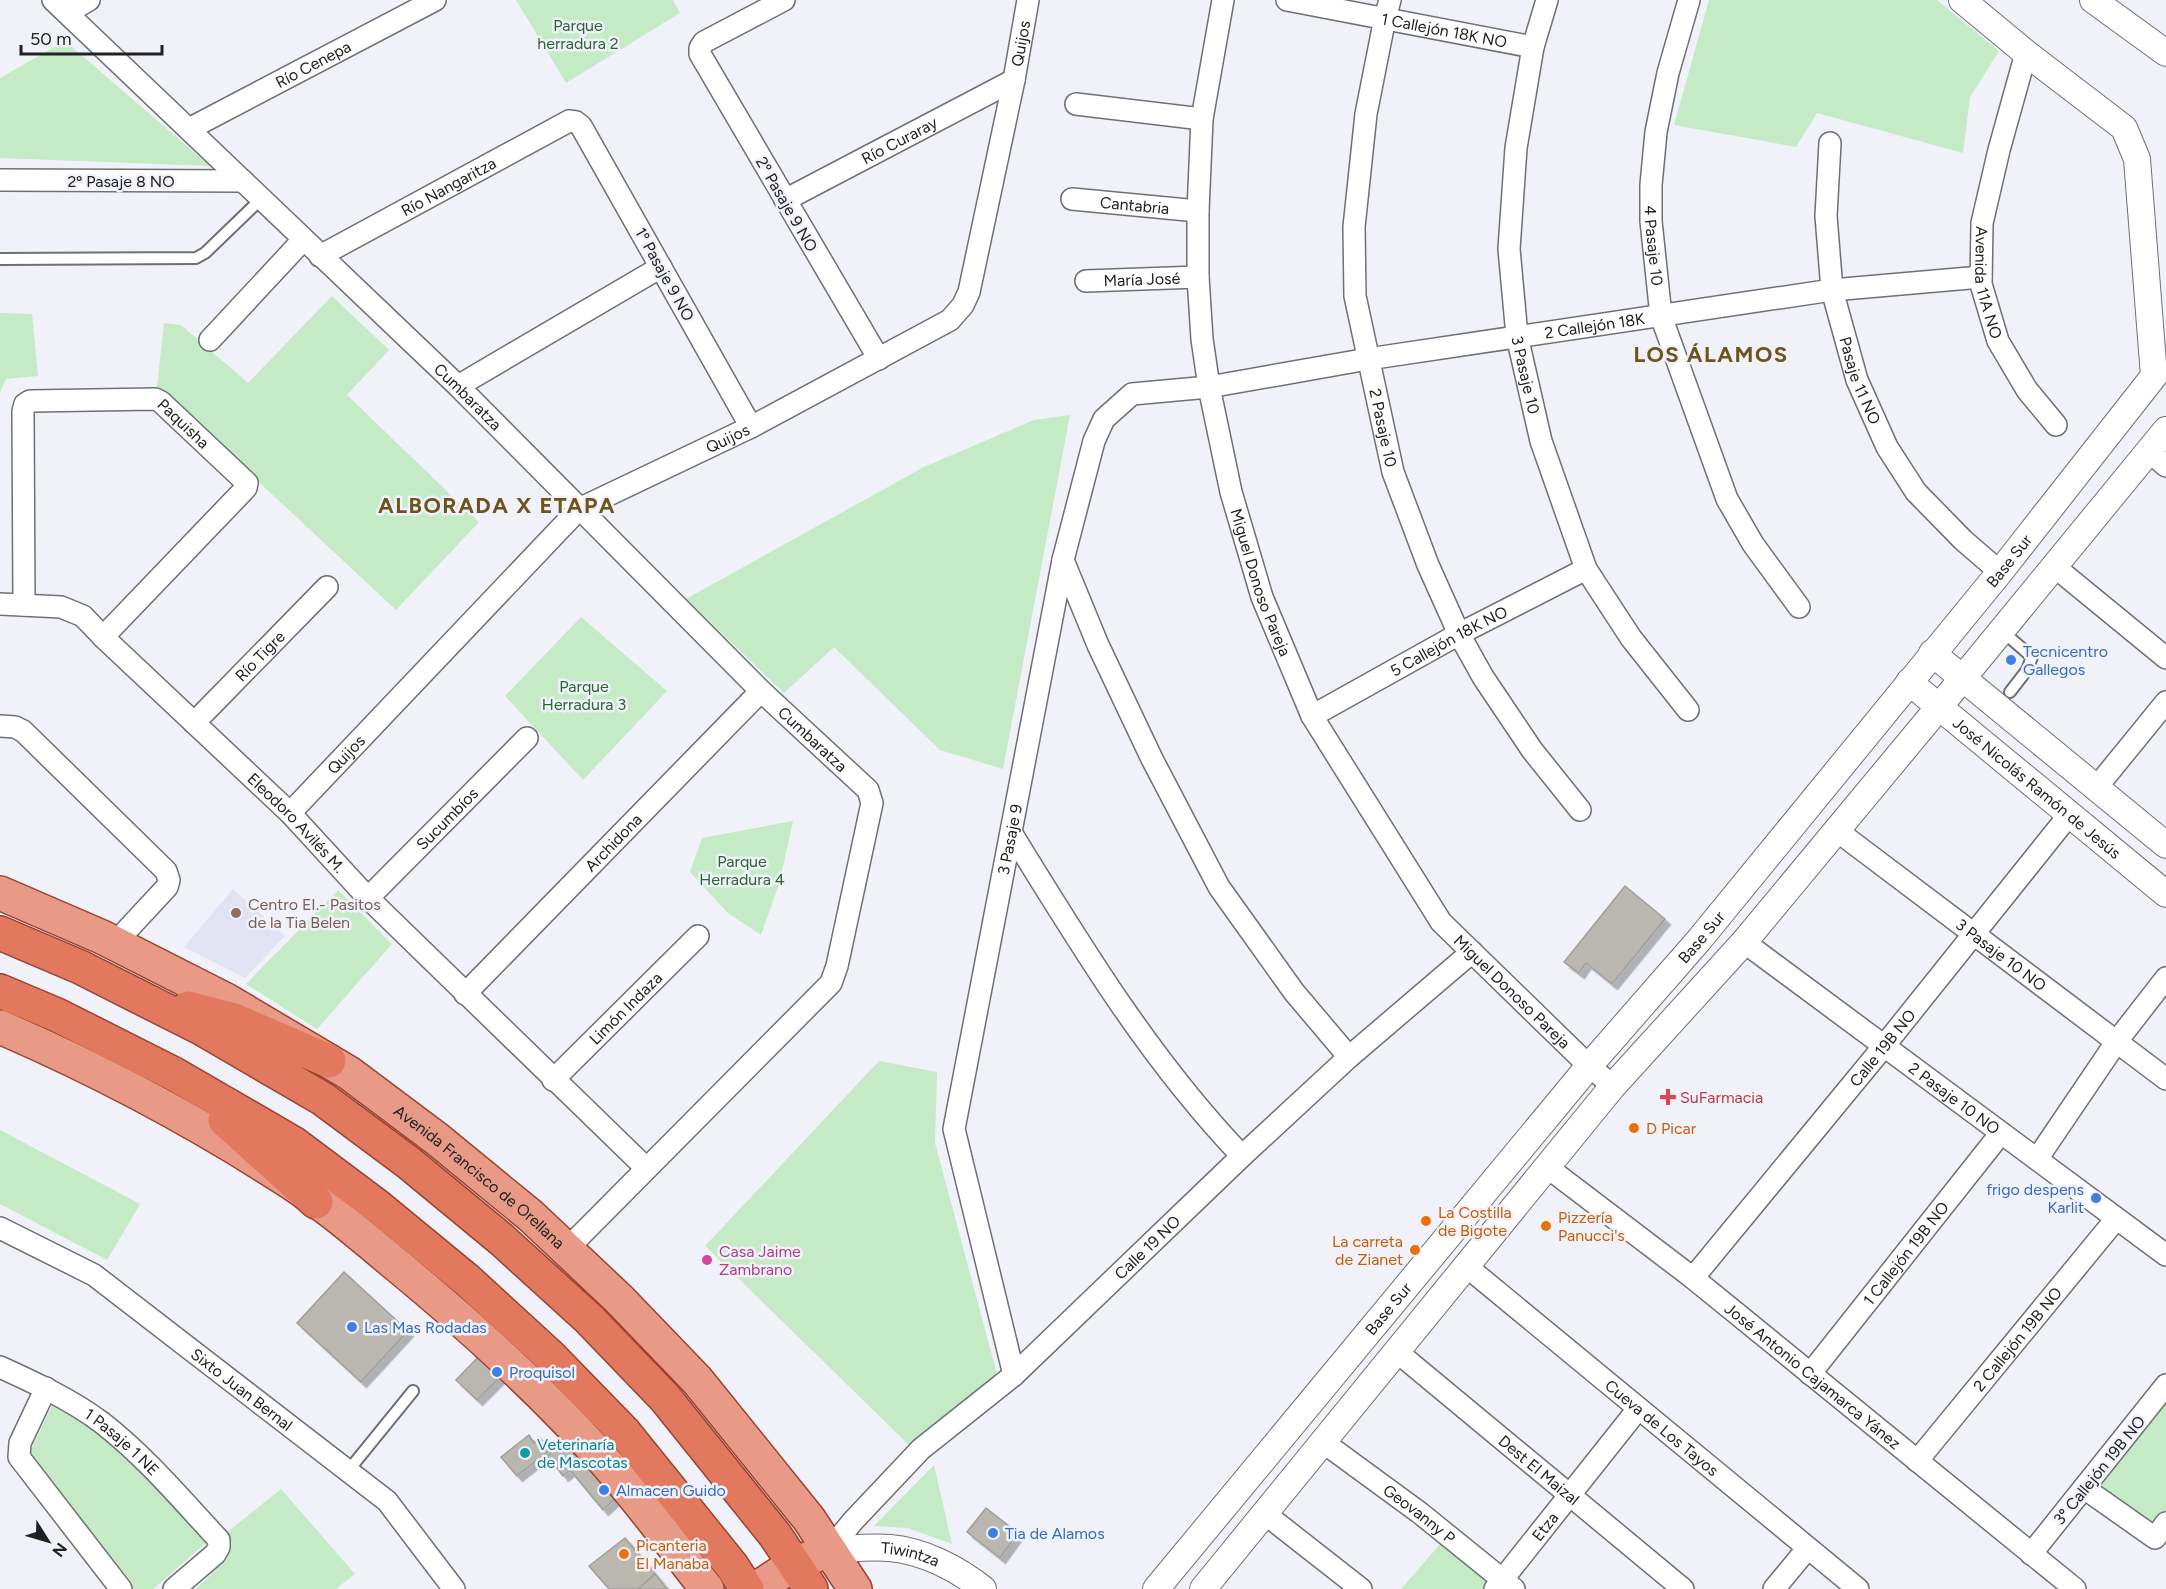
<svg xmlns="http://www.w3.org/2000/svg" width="2166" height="1589" viewBox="0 0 2166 1589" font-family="Figtree,sans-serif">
	<defs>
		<filter id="shadow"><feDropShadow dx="5.5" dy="5.5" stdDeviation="0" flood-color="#0004"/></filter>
	</defs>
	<rect width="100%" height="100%" fill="#f0f1f9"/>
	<path fill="#e2e3f2" d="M233 889 285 936 245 978 184 947Z"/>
	<path fill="#c4ebc6" d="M516 0H673L680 13 566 83Z
		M1709 0H1937L1999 51 1970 97 1963 153 1817 113 1796 147 1674 125Z
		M65 41 210 166 0 158V78Z
		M332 296 389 350 347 395 479 522 396 610 157 387 164 323 181 325 248 383Z
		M0 313 32 314 38 376 6 379 0 393Z
		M1070 415 1003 769 940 750 834 647 784 693 686 599 924 467 1034 420Z
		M581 617 667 691 583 780 505 696Z
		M793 821 779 884 761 935 728 913 690 872 702 838Z
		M338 890 392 944 317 1029 246 984Z
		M879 1061 937 1072 935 1143 997 1374 909 1445 705 1246Z
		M0 1130 140 1204 107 1260 0 1204Z
		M2166 1394V1516L2152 1532 2092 1486Z
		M54 1402 97 1427 171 1497 206 1543 153 1589H134L28 1456Z
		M934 1465 952 1544 908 1528 874 1526Z
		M281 1489 355 1574 336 1589H196L227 1559 231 1544 225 1534Z
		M1448 1535 1495 1578 1486 1589H1401Z"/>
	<path fill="#bab6b0" stroke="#a29e98" stroke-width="1.5" filter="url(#shadow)" d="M1625 886 1665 919 1612 984 1586 963 1579 973 1564 962Z
		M344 1272 408 1331 361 1382 297 1323Z
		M482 1353 503 1374 477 1400 456 1380Z
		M529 1435 534 1443 540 1438 550 1450 517 1476 501 1457Z
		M568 1438 578 1450 557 1468 547 1456Z
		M578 1450 585 1458 563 1476 557 1468Z
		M585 1458 617 1497 603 1510 570 1470Z
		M986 1508 1018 1533 1000 1558 967 1532Z
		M625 1538 655 1574 638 1589H609L589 1566Z
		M655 1574 667 1589H638Z"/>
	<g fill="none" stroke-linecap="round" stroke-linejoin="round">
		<defs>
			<path id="service" d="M0 259 196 258 205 253 261 199
				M2002 631 2032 657 2027 670 2010 692
				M348 1471 413 1391"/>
			<g id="minor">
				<path id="s1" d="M53 0 458 386 761 691 868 790 872 803 837 966 831 983 567 1249"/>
				<path d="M784 0 704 42 700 48V54L879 359"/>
				<path id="s2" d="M1223 0 1202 119 1198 211V277L1202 339 1209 387 1231 492 1262 597 1312 716 1441 922 1589 1066 1613 1086"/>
				<path id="s3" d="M1287 0 1533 47"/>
				<path id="s4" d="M1390 0 1385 18 1366 114 1354 227 1355 296 1393 472 1428 565 1459 634 1483 677 1532 750 1580 810"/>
				<path id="s5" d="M1547 0 1533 47 1516 148 1509 249 1517 336 1541 441 1586 569 1631 638 1688 710"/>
				<path id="s6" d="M1689 0 1668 73 1656 132 1651 185V221L1661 316 1727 499 1753 544 1799 607"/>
				<path d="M67 13 89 0"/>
				<path id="s7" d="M2026 53 1999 150 1982 223 1981 284 1998 341 2027 390 2056 425"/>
				<path d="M1076 104 1202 119"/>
				<path id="s8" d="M189 129 435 0"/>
				<path id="s9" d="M1830 143 1826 216 1832 290 1857 380 1887 447 1916 492 1963 540 2000 572"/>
				<path d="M0 180 243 181"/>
				<path id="s10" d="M1072 199 1198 211"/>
				<path id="s11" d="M785 200 1014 80"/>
				<path id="s12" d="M320 256 569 121 576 122 581 126 751 427"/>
				<path id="s13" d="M1086 281 1198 277"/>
				<path d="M210 340 303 240"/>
				<path d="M458 386 661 267"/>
				<path d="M2150 452 2166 466"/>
				<path d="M1063 560 1098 645 1152 759 1219 887 1294 992 1349 1057"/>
				<path d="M2055 567 2166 658"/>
				<path id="s14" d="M0 604 61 607 83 616 103 637 290 813 368 898 646 1168"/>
				<path id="s15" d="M24 605 23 411 25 404 30 401 155 399 161 402 247 483 246 488 103 637"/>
				<path id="s16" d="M1312 716 1459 634 1586 569"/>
				<path id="s17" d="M194 723 327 587"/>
				<path d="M0 726 15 727 23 731 166 871 169 880 167 887 115 943"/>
				<path d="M2096 788 2166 702"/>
				<path id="s18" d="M290 813 579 509 751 427 950 320 963 305 969 292 1014 80 1028 0"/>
				<path id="s19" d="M1836 830 2166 1079"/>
				<path d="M1012 834C1081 946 1150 1060 1242 1156"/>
				<path id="s20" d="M368 898 527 738"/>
				<path id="s21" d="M1744 942 2166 1255"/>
				<path id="s22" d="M465 994 761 691"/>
				<path id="s23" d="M553 1080 698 936"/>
				<path d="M2037 1159 2117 1041 2166 978"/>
				<path id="s24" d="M1547 1167 1693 1278 2075 1589"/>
				<path id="s25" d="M0 1228 94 1275 387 1501 454 1589"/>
				<path id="s26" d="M1466 1266 1858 1589"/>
				<path id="s27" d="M1693 1278 1884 1046 2069 815"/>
				<path id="s28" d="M1396 1351 1683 1589"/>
				<path id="s29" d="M0 1367C35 1383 70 1399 101 1422 145 1456 181 1499 219 1540V1547L215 1554 174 1589"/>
				<path id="s30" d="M1810 1374 2001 1133"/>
				<path id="s31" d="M1014 1375 954 1129 1063 560 1094 441 1104 419 1132 394 1209 387 1368 359 1832 290 1981 277"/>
				<path d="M46 1388 20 1443 19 1457 121 1589"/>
				<path id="s32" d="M1323 1442 1420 1513 1514 1589"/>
				<path id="s33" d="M1917 1461 2116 1219"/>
				<path d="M2084 1488 2155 1538 2166 1523"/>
				<path d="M1264 1513 1361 1589"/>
				<path id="s34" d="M829 1550 853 1521 921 1449 1014 1375 1242 1156 1349 1057 1472 952"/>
				<path d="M2031 1554 2166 1385"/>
				<path id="s35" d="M1495 1589 1638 1409"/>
				<path d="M1774 1589 1807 1549"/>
			</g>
			<g id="tertiary">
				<path d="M2093 0 2166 53"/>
				<path d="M1932 653 2166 845"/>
				<path id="s36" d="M1909 682 2166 894"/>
				<path id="s37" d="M829 1550C849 1549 870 1546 890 1548 923 1551 957 1568 983 1589"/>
				<path id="s38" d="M1156 1589 1589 1066 1699 940 2000 572 2154 376 2137 159 2124 128 2026 53 1962 0"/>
				<path d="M1203 1589 1613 1086 1744 942 1939 707 2166 430"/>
			</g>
			<g id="primary">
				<path id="s39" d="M0 893 102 937 226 1000 349 1073 437 1139 531 1216 619 1299 697 1380 809 1519 855 1589"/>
				<path d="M0 1027C95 1068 188 1117 276 1173 317 1198 356 1231 393 1262 466 1322 537 1386 600 1456 638 1498 672 1545 707 1589"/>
				<path d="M756 1589 794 1564 822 1553"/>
			</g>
			<path id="trunk" d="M0 933 80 967 201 1028 323 1099 409 1163 501 1239 589 1319 665 1398 775 1535 811 1589
				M0 991 57 1015 174 1074 293 1143 377 1206 467 1280 551 1357 624 1432 732 1566 747 1589
				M188 1008 234 1020 329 1061
				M225 1120 316 1202"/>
		</defs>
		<use href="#service" stroke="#6f7076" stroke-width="14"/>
		<use href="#minor" stroke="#6f7076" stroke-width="24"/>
		<use href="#tertiary" stroke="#6f7076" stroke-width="28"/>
		<use href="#primary" stroke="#99432f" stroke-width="36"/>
		<use href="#trunk" stroke="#99432f" stroke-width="36"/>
		<use href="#service" stroke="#fff" stroke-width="10"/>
		<use href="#minor" stroke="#fff" stroke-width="21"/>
		<use href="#tertiary" stroke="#fff" stroke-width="26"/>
		<use href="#primary" stroke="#e99a86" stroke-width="33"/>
		<use href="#trunk" stroke="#e2785e" stroke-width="33"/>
	</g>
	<g fill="#3f7fe0" stroke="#f0f1f9" stroke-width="2">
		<circle cx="2011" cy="660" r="6"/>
		<circle cx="2096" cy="1198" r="6"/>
		<circle cx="352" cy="1327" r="6"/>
		<circle cx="497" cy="1372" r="6"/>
		<circle cx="604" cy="1490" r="6"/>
		<circle cx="993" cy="1533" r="6"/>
	</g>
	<circle fill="#8d6e63" stroke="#f0f1f9" stroke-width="2" cx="236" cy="913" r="6"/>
	<path fill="#e0444e" stroke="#f0f1f9" stroke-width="2" d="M1665 1088h6v6h6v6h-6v6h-6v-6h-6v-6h6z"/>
	<g fill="#e8710a" stroke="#f0f1f9" stroke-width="2">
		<circle cx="1634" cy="1128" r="6"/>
		<circle cx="1426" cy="1221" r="6"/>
		<circle cx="1546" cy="1226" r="6"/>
		<circle cx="1415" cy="1250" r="6"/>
		<circle cx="624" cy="1554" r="6"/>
	</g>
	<circle fill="#d1479c" stroke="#f0f1f9" stroke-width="2" cx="707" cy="1260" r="6"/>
	<circle fill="#0f9aa8" stroke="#f0f1f9" stroke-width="2" cx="525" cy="1453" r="6"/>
	<g text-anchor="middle" stroke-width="5" stroke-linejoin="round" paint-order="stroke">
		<g font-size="16" fill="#296731" stroke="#f0f1f9">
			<text x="578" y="31">Parque<tspan x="578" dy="18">herradura 2</tspan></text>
			<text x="584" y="692">Parque<tspan x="584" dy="18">Herradura 3</tspan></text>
			<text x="742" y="867">Parque<tspan x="742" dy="18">Herradura 4</tspan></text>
		</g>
		<g font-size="16" fill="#202123" stroke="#f0f1f9">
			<text dy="6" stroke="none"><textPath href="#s3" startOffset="160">1 Callejón 18K NO</textPath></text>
			<text dy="6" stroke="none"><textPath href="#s18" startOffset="1124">Quijos</textPath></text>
			<text dy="6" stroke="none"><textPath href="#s8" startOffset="140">Río Cenepa</textPath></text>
			<text dy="6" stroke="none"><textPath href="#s11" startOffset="129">Río Curaray</textPath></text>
			<text x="121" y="187">2º Pasaje 8 NO</text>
			<text dy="6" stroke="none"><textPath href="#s12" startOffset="146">Río Nangaritza</textPath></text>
			<text transform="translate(787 204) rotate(60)" y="6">2º Pasaje 9 NO</text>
			<text dy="6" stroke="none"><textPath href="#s10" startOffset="63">Cantabria</textPath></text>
			<text dy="6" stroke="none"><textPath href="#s6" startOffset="250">4 Pasaje 10</textPath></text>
			<text transform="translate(665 274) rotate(61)" y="6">1º Pasaje 9 NO</text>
			<text dy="6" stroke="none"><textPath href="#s13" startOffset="56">María José</textPath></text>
			<text dy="6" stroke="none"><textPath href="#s7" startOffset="236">Avenida 11A NO</textPath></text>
			<text dy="6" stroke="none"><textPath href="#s31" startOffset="1485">2 Callejón 18K</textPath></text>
			<text dy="6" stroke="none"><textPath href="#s5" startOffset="380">3 Pasaje 10</textPath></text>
			<text dy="6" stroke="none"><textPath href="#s9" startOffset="242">Pasaje 11 NO</textPath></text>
			<text dy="6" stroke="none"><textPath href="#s1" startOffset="574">Cumbaratza</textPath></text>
			<text dy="6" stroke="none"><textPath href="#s15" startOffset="370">Paquisha</textPath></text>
			<text dy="6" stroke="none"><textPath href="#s4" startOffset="434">2 Pasaje 10</textPath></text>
			<text dy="6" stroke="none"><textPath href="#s18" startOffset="584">Quijos</textPath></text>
			<text dy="6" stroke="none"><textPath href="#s38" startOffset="1336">Base Sur</textPath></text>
			<text dy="6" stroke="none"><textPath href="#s2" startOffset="592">Miguel Donoso Pareja</textPath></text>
			<text dy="6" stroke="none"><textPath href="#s16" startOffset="156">5 Callejón 18K NO</textPath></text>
			<text dy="6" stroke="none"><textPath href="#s17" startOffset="94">Río Tigre</textPath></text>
			<text dy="6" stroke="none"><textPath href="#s1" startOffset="1060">Cumbaratza</textPath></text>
			<text dy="6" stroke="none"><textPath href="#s18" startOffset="81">Quijos</textPath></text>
			<text dy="6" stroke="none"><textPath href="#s36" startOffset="166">José Nicolás Ramón de Jesús</textPath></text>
			<text dy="6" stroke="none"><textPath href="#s20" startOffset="112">Sucumbíos</textPath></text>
			<text dy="6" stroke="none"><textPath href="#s14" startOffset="382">Eleodoro Avilés M.</textPath></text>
			<text dy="6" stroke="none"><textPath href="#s31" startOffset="548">3 Pasaje 9</textPath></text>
			<text dy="6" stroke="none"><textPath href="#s22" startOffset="212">Archidona</textPath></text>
			<text dy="6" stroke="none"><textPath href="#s38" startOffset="850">Base Sur</textPath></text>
			<text dy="6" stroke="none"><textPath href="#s19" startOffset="207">3 Pasaje 10 NO</textPath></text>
			<text dy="6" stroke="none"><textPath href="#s2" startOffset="1078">Miguel Donoso Pareja</textPath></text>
			<text dy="6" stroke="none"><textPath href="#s23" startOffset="102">Limón Indaza</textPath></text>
			<text dy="6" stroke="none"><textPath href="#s27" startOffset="298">Calle 19B NO</textPath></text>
			<text dy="6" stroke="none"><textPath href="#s21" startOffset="262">2 Pasaje 10 NO</textPath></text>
			<text dy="6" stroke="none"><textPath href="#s39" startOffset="560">Avenida Francisco de Orellana</textPath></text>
			<text dy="6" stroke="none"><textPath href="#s34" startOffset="440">Calle 19 NO</textPath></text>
			<text dy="6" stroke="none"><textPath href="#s30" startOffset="154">1 Callejón 19B NO</textPath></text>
			<text dy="6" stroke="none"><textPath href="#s38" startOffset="364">Base Sur</textPath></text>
			<text dy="6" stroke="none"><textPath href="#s33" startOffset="158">2 Callejón 19B NO</textPath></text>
			<text dy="6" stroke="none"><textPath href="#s24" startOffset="338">José Antonio Cajamarca Yánez</textPath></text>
			<text dy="6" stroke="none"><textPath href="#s25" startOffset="292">Sixto Juan Bernal</textPath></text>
			<text dy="6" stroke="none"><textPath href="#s26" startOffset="254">Cueva de Los Tayos</textPath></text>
			<text dy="6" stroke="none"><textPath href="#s29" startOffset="144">1 Pasaje 1 NE</textPath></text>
			<text dy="6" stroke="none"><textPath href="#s28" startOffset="186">Dest El Maizal</textPath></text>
			<text transform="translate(2099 1470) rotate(-51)" y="6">3º Callejón 19B NO</text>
			<text dy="6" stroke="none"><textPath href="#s32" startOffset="120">Geovanny P</textPath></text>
			<text dy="6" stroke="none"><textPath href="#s35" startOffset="80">Etza</textPath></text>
			<text dy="6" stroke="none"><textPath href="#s37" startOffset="82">Tiwintza</textPath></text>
		</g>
		<g font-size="16" fill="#366cbe" stroke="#f0f1f9" text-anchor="start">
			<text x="2023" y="657">Tecnicentro<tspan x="2023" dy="18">Gallegos</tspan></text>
			<text x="2084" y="1195" text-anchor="end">frigo despens<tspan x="2084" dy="18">Karlit</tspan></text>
			<text x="364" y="1333">Las Mas Rodadas</text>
			<text x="509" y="1378">Proquisol</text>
			<text x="616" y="1496">Almacen Guido</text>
			<text x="1005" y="1539">Tia de Alamos</text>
		</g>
		<g font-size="16" fill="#785e54" stroke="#f0f1f9" text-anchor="start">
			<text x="248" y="910">Centro EI.- Pasitos<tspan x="248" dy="18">de la Tia Belen</tspan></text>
		</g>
		<g font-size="16" fill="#be3a42" stroke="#f0f1f9" text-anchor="start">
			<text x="1680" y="1103">SuFarmacia</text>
		</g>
		<g font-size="16" fill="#c56008" stroke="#f0f1f9" text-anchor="start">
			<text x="1646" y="1134">D Picar</text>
			<text x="1438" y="1218">La Costilla<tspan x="1438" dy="18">de Bigote</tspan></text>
			<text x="1558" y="1223">Pizzería<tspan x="1558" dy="18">Panucci's</tspan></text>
			<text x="1403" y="1247" text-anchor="end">La carreta<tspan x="1403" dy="18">de Zianet</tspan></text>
			<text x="636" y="1551">Picanteria<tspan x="636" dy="18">El Manaba</tspan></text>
		</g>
		<g font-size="16" fill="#b23c85" stroke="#f0f1f9" text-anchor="start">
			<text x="719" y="1257">Casa Jaime<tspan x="719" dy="18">Zambrano</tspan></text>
		</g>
		<g font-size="16" fill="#0d838f" stroke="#f0f1f9" text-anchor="start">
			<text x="537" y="1450">Veterinaría<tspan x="537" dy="18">de Mascotas</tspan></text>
		</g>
		<g font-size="22" font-weight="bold" letter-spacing="1.5" fill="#6c541a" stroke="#f0f1f9">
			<text x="1711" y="362">LOS ÁLAMOS</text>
			<text x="497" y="513">ALBORADA X ETAPA</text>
		</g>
	</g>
	<g transform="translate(48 1541) rotate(127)" stroke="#f0f1f9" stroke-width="4.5" paint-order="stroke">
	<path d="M0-4.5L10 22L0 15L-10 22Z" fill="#202123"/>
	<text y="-9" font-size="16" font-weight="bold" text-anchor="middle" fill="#202123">N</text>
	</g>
	<path d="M21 45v9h141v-9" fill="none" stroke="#202123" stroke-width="3"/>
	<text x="30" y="45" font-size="18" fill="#202123" stroke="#f0f1f9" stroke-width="4.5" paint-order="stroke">50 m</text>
</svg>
